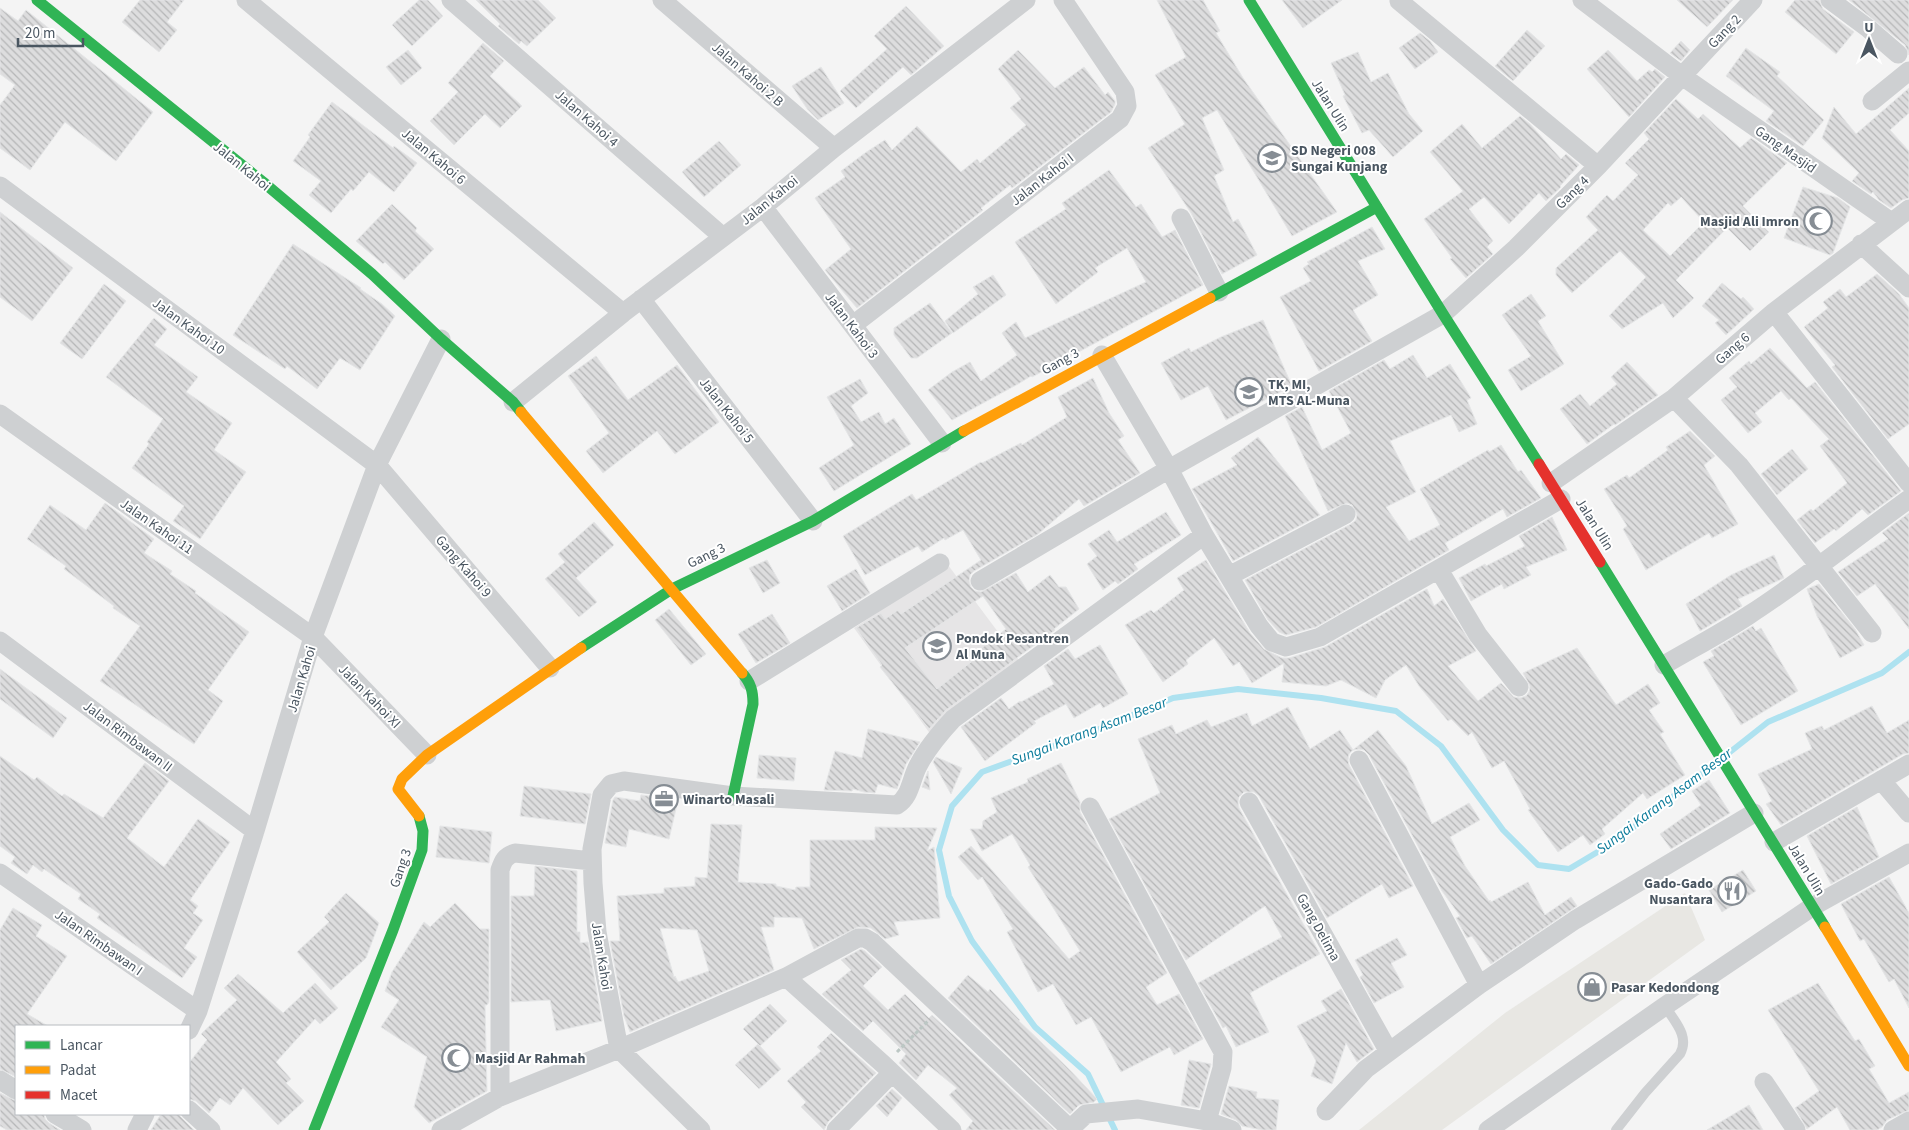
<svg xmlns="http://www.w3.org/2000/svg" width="1909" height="1130" viewBox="0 0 1909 1130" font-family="'Source Sans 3',sans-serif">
	<defs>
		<pattern id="building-back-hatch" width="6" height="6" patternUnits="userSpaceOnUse" patternTransform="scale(1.25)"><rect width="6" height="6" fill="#ddddde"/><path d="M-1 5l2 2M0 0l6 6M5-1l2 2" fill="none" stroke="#b5b6b7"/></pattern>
	</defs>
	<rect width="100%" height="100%" fill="#f4f4f4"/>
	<path fill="#e8e7e3" d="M1685 893 1705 940 1442 1130H1359L1505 1013Z"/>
	<path fill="#e6e5e6" d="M948 565 1022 664 931 735 854 628Z"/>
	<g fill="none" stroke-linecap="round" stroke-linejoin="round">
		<path stroke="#aee2f0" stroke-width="6" d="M1725 756 1768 722 1882 673 1909 652
			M1115 1130 1088 1074 1035 1027 972 941 949 896 939 850 952 806 982 772 1097 730 1173 698 1238 689 1321 698 1396 711 1441 746 1503 830 1538 865 1569 869 1616 841 1717 762"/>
	</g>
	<path fill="url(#building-back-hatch)" stroke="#e5e6e7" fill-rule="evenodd" d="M140 0H184L167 22 177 30 159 52 122 22Z
		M419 0H428L443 16 412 46 392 25Z
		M476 0H538L556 18 527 46 521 41 519 44 498 26 500 24Z
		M1157 0H1203L1220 31 1216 33 1243 78 1337 212 1292 236 1217 110 1202 118 1224 170 1214 176 1233 222 1238 219 1257 255 1222 274 1191 213 1148 148 1185 124 1155 75 1186 57Z
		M1282 0H1342L1303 28Z
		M1677 0H1733L1707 27Z
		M1795 0H1819L1823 9 1854 32 1836 54 1785 12Z
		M1849 0H1909V55L1905 45Z
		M906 6 944 46 911 75 903 67 856 108 840 91 887 49 874 36Z
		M0 8 18 21 26 10 153 112 116 161 65 122 30 170 0 148V105L15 85 0 74Z
		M1527 30 1545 46 1513 81 1495 66Z
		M1420 33 1430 41 1438 52 1415 69 1399 48Z
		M1681 41 1690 50 1681 61 1670 53Z
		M483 43 504 61 490 76 522 106 500 128 485 114 454 145 430 121 458 92 448 83Z
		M1746 48 1780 72 1777 76 1824 120 1803 146 1766 121 1774 111 1726 76Z
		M408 50 422 68 401 85 386 67Z
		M1018 50 1055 88 1084 67 1105 95 1108 92 1115 101V104L1111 112 1012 188 1010 185 981 208 983 210 857 308 825 270 851 249 815 198 845 177 841 171 865 153 885 140 892 150 917 126 961 172 977 159 980 163 1026 125 1010 108 1021 99 998 69Z
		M1608 50 1637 81 1649 70 1652 72 1655 69 1665 77 1629 117 1587 69Z
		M1358 52 1371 82 1388 73 1409 114 1423 131 1393 157 1369 130 1362 133 1343 96 1345 95 1331 63Z
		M821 67 844 103 818 120 808 110 792 86Z
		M1909 88V113L1890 130 1909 151V198L1902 200 1891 208 1879 200 1873 192 1871 194 1852 181 1859 173 1822 138 1834 107 1856 134Z
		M1676 99 1698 119 1703 114 1740 148 1751 138 1787 163 1743 206 1769 232 1750 251 1727 228 1676 280 1694 298 1673 318 1663 303 1622 329 1609 316 1646 277 1620 251 1572 293 1556 275V268L1598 230 1586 217 1607 195 1613 201 1638 175 1625 163 1649 139 1644 133ZM1681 197 1704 222 1670 256 1643 230 1668 203 1671 206Z
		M332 102 393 148 394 146 417 163 394 192 369 172 353 191 351 189 331 213 309 195 321 181 293 161 310 137 308 135Z
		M1520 116 1530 124 1561 159 1566 154 1579 165 1560 186 1561 187 1546 201 1539 193 1509 224 1484 197 1469 209 1493 241 1487 247 1493 254 1466 278 1450 259 1452 258 1424 219 1463 191 1430 152 1462 124 1482 148Z
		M719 141 741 165 704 197 682 172Z
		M1109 170 1136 207 1141 204 1162 237 1175 230 1203 285 1045 370 1044 367 1045 370 1032 377 1031 376 1018 384 952 420 928 390 952 372 970 362 981 381 1017 355 1002 333 1016 322 1025 338 1146 282 1127 248 1095 268 1098 272 1056 304 1015 242 1066 209 1062 203Z
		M1803 187 1838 198 1850 207 1833 253 1830 255 1784 238Z
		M392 204 417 228 415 231 434 249 404 280 385 262 383 264 356 241Z
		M0 212 73 268 32 321 0 297Z
		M1372 227 1385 249 1358 261 1378 295 1353 310 1372 341 1319 371 1280 297 1311 281 1303 268 1309 264 1307 262Z
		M293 244 361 288 360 289 382 304 395 316 360 370 340 358 317 389 287 366 285 369 233 335Z
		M1877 274 1899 294 1909 308V424L1888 439 1832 367 1835 365 1804 327 1828 308 1823 302 1840 289 1846 297Z
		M993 275 1006 295 953 333 945 321 978 294 973 287Z
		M1722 283 1741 299 1743 297 1754 309 1726 335 1715 323 1719 320 1702 306Z
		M104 284 126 301 82 359 60 343Z
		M1531 294 1546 316 1538 321 1564 364 1521 391 1508 370 1531 356 1502 315Z
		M930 303 952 333 917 358H911L894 335V328Z
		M154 318 167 329 154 345 198 377 186 392 232 423 214 450 246 472 200 539 173 521 184 506 132 468 149 444 147 442 163 419 106 377Z
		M1263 320 1292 386 1226 420 1208 386 1181 400 1161 363 1189 348 1191 352 1221 337Z
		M1770 348 1807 388 1815 382 1901 491 1868 515 1862 509 1836 531 1834 529 1815 543 1797 520 1811 509 1813 511 1847 483 1820 446 1829 439 1791 398 1789 400 1781 391 1755 413 1762 422 1748 433 1721 400 1737 387 1729 378 1749 361 1751 364Z
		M1413 355 1427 378 1450 364 1471 398 1467 400 1477 424 1459 432 1451 415 1390 441 1416 492 1386 507 1409 541 1440 525 1420 489 1488 450 1489 452 1501 445 1518 472 1521 470 1541 498 1507 517 1503 509 1445 543 1449 550 1316 627 1286 635 1279 632 1268 620 1245 580 1351 524 1356 520 1357 514 1352 505 1347 503 1328 511 1285 416 1302 407 1322 450 1351 433 1329 391 1384 360 1390 369Z
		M596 356 628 400 677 365 719 422 675 454 657 431 603 473 586 451 609 433 568 376Z
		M1627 362 1658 395 1615 425 1614 424 1587 444 1560 409 1580 394 1590 406 1617 384 1611 377Z
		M1093 378 1109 413 1124 436 1118 440 1140 473 1084 506 1079 499 1038 534 974 571 970 575 969 581 971 587 975 591 981 592 1016 573 1028 592 1050 575 1059 587H1066L1079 609 1054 629 1055 630 946 710 929 729 880 667 882 665 856 628 881 613 885 619 898 610 901 614 981 560 963 530 945 540 944 538 922 552 918 546 865 575 843 536 912 494 916 500 981 462 982 463 1021 443 1022 445 1067 417 1058 397ZM983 596 1006 629 973 655 976 658 937 689 905 648Z
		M860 379 868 393 851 406 861 422 879 412 885 424 894 418 911 444 834 491 819 468 854 445 827 397Z
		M1690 431 1715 456 1704 465 1738 524 1712 538 1709 533 1646 570 1623 529 1627 526 1604 489 1627 475 1629 478 1668 450 1666 447Z
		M1258 437 1320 515 1233 561 1192 489 1237 465 1231 458Z
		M1792 449 1808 469 1777 495 1761 474Z
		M105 503 154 539 144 553 172 571 170 574 196 591 195 593 249 632 208 690 223 701 194 744 100 681 140 626 113 608 114 606 64 569 66 566 27 539 50 505 86 530Z
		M1166 512 1181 535 1134 564 1138 569 1118 584 1115 581 1103 590 1087 564 1097 556 1088 544 1109 530 1117 542Z
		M1909 513V629L1875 584 1857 596 1838 572 1888 539 1882 533Z
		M1552 517 1567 550 1526 567 1531 575 1504 589 1502 584 1471 601 1459 578 1485 564 1486 566 1525 546 1519 536Z
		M594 522 614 545 576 578 597 602 579 617 545 579 565 562 558 554Z
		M1774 555 1784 578 1738 599 1742 606 1700 631 1686 604 1731 575Z
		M767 560 780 583 763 593 749 568Z
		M1206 560 1250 633 1264 649 1282 658H1289L1325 647 1427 589 1434 606 1443 599 1476 651 1448 666 1478 701 1501 683 1514 697 1520 698 1526 696 1529 692 1530 686 1523 673 1577 648 1616 705 1648 684 1660 703 1649 710 1664 732 1660 734 1685 775 1647 799 1643 793 1602 829 1605 834 1590 845 1583 835 1558 852 1528 810 1530 809 1504 761 1492 768 1472 732 1468 736 1451 719 1448 721 1419 686 1406 665 1385 680 1376 698 1341 680 1326 686 1282 682 1284 663 1252 683 1239 662 1233 666 1214 638 1186 660 1188 664 1163 682 1125 625 1151 610 1154 613 1184 590 1177 578Z
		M856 569 870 593 842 611 827 586Z
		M1819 584 1855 629 1864 645 1840 658 1817 616 1807 589Z
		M669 609 706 654 691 665 655 620Z
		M772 614 790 643 756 663 738 634Z
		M1753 626 1756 631 1761 628 1798 691 1741 725 1703 662 1714 656 1711 651Z
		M1100 645 1128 694 1103 708 1100 703 1074 718 1066 704 1034 721 1036 723 985 761 961 727 1001 698 1009 709 1020 701 1021 702 1054 684 1044 666 1068 649 1075 659Z
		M0 669 67 718 53 738 0 699Z
		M1872 706 1887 733 1909 720V753L1903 754 1781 825 1766 804 1772 801 1758 774 1812 749 1805 733 1822 726 1824 730Z
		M1288 707 1310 749 1340 730 1353 750 1378 730 1406 766 1432 824 1469 803 1480 820 1450 837 1465 866 1489 901 1490 900 1491 902 1528 882 1545 915 1571 897 1577 906 1491 964 1472 936 1467 938 1456 918 1460 916 1442 891 1369 755 1364 750 1359 749 1353 750 1349 754 1348 760 1349 765 1413 886 1389 898 1382 884 1327 918 1259 796 1254 792H1244L1239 797 1238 802 1239 808 1320 954 1250 993 1269 1032 1236 1047 1226 1026 1223 1028 1198 983 1282 937 1265 906 1186 960 1109 819 1160 793 1138 739 1172 725 1176 734 1207 720 1211 727 1247 713 1252 726Z
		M868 729 920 742 906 764 897 789 878 784 875 793 864 792 853 789 852 791 824 790 835 751 862 758Z
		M759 755 796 758 794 781 757 778Z
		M0 756 34 780 37 777 62 796 64 794 103 818 145 763 169 781 127 838 164 867 198 819 230 842 190 900 198 906 193 913 203 920 184 948 197 957 182 978 97 918 100 914 78 899 81 894 44 869 42 872 33 865 27 874 11 863 15 857 0 846Z
		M936 757 962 768 951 794 933 762Z
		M1061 763 1080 802V812L1167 973 1146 987 1157 1005 1179 994 1203 1039 1174 1055 1170 1047 1121 1072 1091 1017 1076 1025 1053 984 1038 992 1007 932 1013 929 982 877 978 880 958 857 971 846 1069 959 1080 951 1028 867 1030 865 1012 834 982 851 970 829H982L983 821 997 812 991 798 1028 782 1027 779Z
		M928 771 930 790 922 787Z
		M1709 780 1730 813 1671 849 1660 834 1701 805 1692 791Z
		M524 786 591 794 585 824 520 816Z
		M641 795 678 800 669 839 629 829 626 847 605 843 613 800 615 797 640 801Z
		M1857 807 1879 857 1831 884 1807 836Z
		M711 824 742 825 738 882 776 884V886L795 890 796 887H810V840H875V827L937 828 927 851 934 847 940 918 894 922 899 935 885 939 871 928 858 927 814 949 802 918 774 917V927H761L774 970 630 1032 624 1016 610 941H620L617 896 664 893V888L695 886V877L707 878ZM660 928 697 930 709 971 678 982 675 976 674 977Z
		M440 826 492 832 489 863 436 857Z
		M535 866 577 871V932H580V943L588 942 602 1021 556 1031 550 1000 511 1002V896H534Z
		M1743 870 1756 891 1722 912 1709 890Z
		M1889 877 1909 913V1008L1894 979 1889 982 1864 939 1860 941 1841 904Z
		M346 893 379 923 366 958 331 990 297 952 329 922 324 917Z
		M455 903 480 929H489V1002L487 1005H485L487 1091 429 1123 414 1107 427 1057 381 1027 399 1000 385 991 392 972 424 922 430 927Z
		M13 908 42 925 36 936 67 956 27 1014 48 1026H16V1077L0 1069V930Z
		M1397 938 1407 955 1391 963 1404 987 1374 1003 1360 977 1363 975 1355 960Z
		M861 949 865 951 882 967 863 986 888 1010 905 994 929 1018 932 1015 1055 1130H966L973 1121 949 1095 957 1088 928 1065 916 1080 899 1063 906 1054 873 1021 863 1031 822 994 851 970 841 960Z
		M238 974 283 1013 315 983 338 1008 320 1024 315 1019 276 1062 291 1079 286 1083 304 1101 278 1125 243 1088 230 1105 220 1098 209 1113 196 1101 189 1099V1063L207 1040 201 1034 237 1000 224 988Z
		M968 975 988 992 990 989 1020 1020 1019 1021 1068 1068 1097 1099 1094 1102 1079 1105 1070 1114 948 998Z
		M1818 983 1855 1041 1859 1039 1875 1066 1869 1069 1889 1103 1909 1092V1110L1887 1120 1882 1127 1877 1130H1850L1837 1107 1807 1129 1795 1108 1819 1091 1768 1010Z
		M1341 989 1374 1049 1357 1062 1346 1043 1332 1084 1311 1076 1316 1061 1297 1026 1327 1011 1321 1001Z
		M770 1004 787 1021 760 1046 743 1029Z
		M831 1033 876 1073 828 1122 824 1130 801 1107 806 1102 787 1081 821 1051 817 1047Z
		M758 1044 781 1069 759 1089 735 1065Z
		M1189 1060 1211 1064 1199 1108 1181 1105Z
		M1229 1086 1257 1092 1256 1098 1279 1100 1276 1130H1262L1242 1126 1236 1120 1221 1114Z
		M892 1089 902 1098 887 1117 876 1106Z
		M0 1093 16 1101V1114H44L45 1119 49 1123 60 1130H7L0 1126Z
		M1749 1105 1763 1130H1707Z
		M161 1114H178L194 1130H151Z"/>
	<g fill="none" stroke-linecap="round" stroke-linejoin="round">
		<path stroke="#bcc7c4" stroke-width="3" stroke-dasharray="4 2.5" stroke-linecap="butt" d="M897 1052 928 1021"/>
		<path stroke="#ced0d2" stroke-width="10" d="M1616 1130 1645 1093 1680 1054C1690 1036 1674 1021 1665 1006"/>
		<path stroke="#ced0d2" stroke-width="19" d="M246 0 623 313
			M451 0 723 237
			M662 0 834 148
			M1582 0 1682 76 1890 221
			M1830 0 1869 29 1898 54
			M1399 1 1598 166
			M1872 101 1909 71
			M0 186 377 465 550 668
			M763 207 942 443
			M1181 218 1219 292
			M1861 244 1909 288
			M641 299 813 521
			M1774 312 1909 483
			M853 325 1120 119 1127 106 1125 92 1063 0
			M1102 355 1169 469 1204 535 1259 626 1272 642 1286 647 1320 637 1561 499
			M1674 398 1739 465 1872 633
			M513 402 623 313 763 207 834 148 1026 0
			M0 414 313 637 427 755
			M1551 483 1674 398 1774 312 1909 209
			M1439 570 1478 635 1519 687
			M1229 576 1346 514
			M980 581 1169 469 1443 314 1516 248 1598 166 1753 0
			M0 641 255 831
			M1664 665C1693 648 1722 633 1749 615 1805 579 1856 537 1909 499
			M749 681 940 563
			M1359 760 1479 985
			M1881 780 1909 813
			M1249 802 1389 1052
			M1090 807 1223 1052 1222 1068 1207 1121
			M1774 842 1909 764
			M0 873 198 1011
			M786 977 884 1065 952 1130
			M189 1030 198 1011 255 831 313 637 377 465 441 339
			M0 1080 16 1090
			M1764 1082 1796 1130
			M500 1097V870C503 861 505 856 515 853L592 861
			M189 1110 211 1130
			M1326 1111 1366 1069 1479 985 1575 920 1754 813
			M55 1114 82 1130
			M137 1130 145 1114
			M441 1130 500 1097 619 1049 786 977 858 938H865L872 942 1070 1129
			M701 1130 619 1049 597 932 593 883 592 849 602 795 611 784 624 781 733 796 897 805C911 797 911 777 919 764 928 747 940 733 953 719L1204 535
			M836 1130 892 1073
			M1069 1130 1086 1114 1138 1109 1207 1121 1232 1130
			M1488 1130 1665 1006 1812 907 1909 853
			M1893 1130 1909 1121"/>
		<path stroke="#30b455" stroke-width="11" d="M37 0 263 182 372 274 441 339 513 402 521 412
			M1249 0 1443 314 1539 464
			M1210 298 1377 207
			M1600 562 1825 927
			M581 648 672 589 813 521 964 431
			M733 796 753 704C753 691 751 683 742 673
			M314 1130 393 930 422 850 423 831 419 816"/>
		<path stroke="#ff9f0a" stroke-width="11" d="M521 412 742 673
			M964 431 1210 298
			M419 816 398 789 402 779 427 755 581 648
			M1825 927 1909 1066"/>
		<path stroke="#e5322d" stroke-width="11" d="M1539 464 1600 562"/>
	</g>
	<defs>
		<symbol id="school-ring" viewBox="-11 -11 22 22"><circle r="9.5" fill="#fff" stroke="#868d94" stroke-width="1.5"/><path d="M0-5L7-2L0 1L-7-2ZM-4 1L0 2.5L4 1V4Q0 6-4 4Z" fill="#868d94"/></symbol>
		<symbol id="mosque-ring" viewBox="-11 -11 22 22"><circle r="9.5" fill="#fff" stroke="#868d94" stroke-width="1.5"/><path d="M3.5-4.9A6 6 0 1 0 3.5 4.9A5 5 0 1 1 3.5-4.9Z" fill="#868d94"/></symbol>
		<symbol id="office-ring" viewBox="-11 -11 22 22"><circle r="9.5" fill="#fff" stroke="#868d94" stroke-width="1.5"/><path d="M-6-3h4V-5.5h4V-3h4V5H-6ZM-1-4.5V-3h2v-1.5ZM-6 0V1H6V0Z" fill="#868d94"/></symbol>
		<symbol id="restaurant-ring" viewBox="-11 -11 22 22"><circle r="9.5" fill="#fff" stroke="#868d94" stroke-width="1.5"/><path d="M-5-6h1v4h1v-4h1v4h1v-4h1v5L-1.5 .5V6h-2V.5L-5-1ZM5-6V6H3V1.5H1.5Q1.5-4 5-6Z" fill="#868d94"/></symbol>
		<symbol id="shop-ring" viewBox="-11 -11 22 22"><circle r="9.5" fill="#fff" stroke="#868d94" stroke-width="1.5"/><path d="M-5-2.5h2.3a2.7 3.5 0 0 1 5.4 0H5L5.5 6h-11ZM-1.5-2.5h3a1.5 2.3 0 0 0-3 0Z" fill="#868d94"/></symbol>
	</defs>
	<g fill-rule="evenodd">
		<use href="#school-ring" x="1256" y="142" width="32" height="32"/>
		<use href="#mosque-ring" x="1802" y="205" width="32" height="32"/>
		<use href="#school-ring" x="1233" y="376" width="32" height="32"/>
		<use href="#school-ring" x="921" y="630" width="32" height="32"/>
		<use href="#office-ring" x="648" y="783" width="32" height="32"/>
		<use href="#restaurant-ring" x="1716" y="875" width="32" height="32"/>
		<use href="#shop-ring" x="1576" y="971" width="32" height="32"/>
		<use href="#mosque-ring" x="440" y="1042" width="32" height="32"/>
	</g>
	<g text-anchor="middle" stroke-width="4" stroke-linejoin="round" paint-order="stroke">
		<g font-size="14" fill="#4a5661" stroke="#fff">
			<text transform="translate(1724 31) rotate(-46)" y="5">Gang 2</text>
			<text transform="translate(748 74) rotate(41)" y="5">Jalan Kahoi 2 B</text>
			<text transform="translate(1331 105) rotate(58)" y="5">Jalan Ulin</text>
			<text transform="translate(587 118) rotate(41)" y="5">Jalan Kahoi 4</text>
			<text transform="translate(1786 149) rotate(35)" y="5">Gang Masjid</text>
			<text transform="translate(434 156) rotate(40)" y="5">Jalan Kahoi 6</text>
			<text transform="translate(242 166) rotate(39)" y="5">Jalan Kahoi</text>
			<text transform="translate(1042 179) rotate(-38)" y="5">Jalan Kahoi I</text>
			<text transform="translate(1572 192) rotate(-45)" y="5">Gang 4</text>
			<text transform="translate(769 200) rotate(-39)" y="5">Jalan Kahoi</text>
			<text transform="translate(852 325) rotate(53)" y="5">Jalan Kahoi 3</text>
			<text transform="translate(189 326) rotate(36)" y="5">Jalan Kahoi 10</text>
			<text transform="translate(1732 348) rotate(-41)" y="5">Gang 6</text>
			<text transform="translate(1060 361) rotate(-29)" y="5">Gang 3</text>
			<text transform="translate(727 410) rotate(52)" y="5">Jalan Kahoi 5</text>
			<text transform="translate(1595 524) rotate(58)" y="5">Jalan Ulin</text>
			<text transform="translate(157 526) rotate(35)" y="5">Jalan Kahoi 11</text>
			<text transform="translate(706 555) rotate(-26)" y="5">Gang 3</text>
			<text transform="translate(464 566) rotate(49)" y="5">Gang Kahoi 9</text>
			<text transform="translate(301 679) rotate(-73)" y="5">Jalan Kahoi</text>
			<text transform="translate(370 696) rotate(46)" y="5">Jalan Kahoi XI</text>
			<text transform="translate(128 736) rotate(37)" y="5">Jalan Rimbawan II</text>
			<text transform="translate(400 868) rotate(-71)" y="5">Gang 3</text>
			<text transform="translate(1807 869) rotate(59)" y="5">Jalan Ulin</text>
			<text transform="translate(1319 927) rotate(61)" y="5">Gang Delima</text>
			<text transform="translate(99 942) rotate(35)" y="5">Jalan Rimbawan I</text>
			<text transform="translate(602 956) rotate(81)" y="5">Jalan Kahoi</text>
		</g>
		<g font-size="14" font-weight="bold" fill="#4a5661" stroke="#fff" text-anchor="start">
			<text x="1291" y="155">SD Negeri 008<tspan x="1291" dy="16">Sungai Kunjang</tspan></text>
			<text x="1799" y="226" text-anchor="end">Masjid Ali Imron</text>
			<text x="1268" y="389">TK, MI,<tspan x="1268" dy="16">MTS AL-Muna</tspan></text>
			<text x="956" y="643">Pondok Pesantren<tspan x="956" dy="16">Al Muna</tspan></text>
			<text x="683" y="804">Winarto Masali</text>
			<text x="1713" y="888" text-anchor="end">Gado-Gado<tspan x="1713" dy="16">Nusantara</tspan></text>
			<text x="1611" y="992">Pasar Kedondong</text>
			<text x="475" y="1063">Masjid Ar Rahmah</text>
		</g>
		<g font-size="15" font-style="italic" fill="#0c7c9b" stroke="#fff">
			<text transform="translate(1089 731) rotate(-21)" y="5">Sungai Karang Asam Besar</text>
			<text transform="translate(1664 801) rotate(-37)" y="5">Sungai Karang Asam Besar</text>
		</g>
	</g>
	<rect x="15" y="1025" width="175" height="90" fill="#ffffff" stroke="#b7bbc0"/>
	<rect x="25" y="1041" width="25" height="8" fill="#30b455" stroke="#b7bbc0"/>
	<text x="60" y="1050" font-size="15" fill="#4a5661">Lancar</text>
	<rect x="25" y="1066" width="25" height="8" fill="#ff9f0a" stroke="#b7bbc0"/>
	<text x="60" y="1075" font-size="15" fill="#4a5661">Padat</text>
	<rect x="25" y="1091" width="25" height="8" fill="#e5322d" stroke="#b7bbc0"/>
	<text x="60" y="1100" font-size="15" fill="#4a5661">Macet</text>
	<g transform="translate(1869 40)" stroke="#ffffff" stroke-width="4" paint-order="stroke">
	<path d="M0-4L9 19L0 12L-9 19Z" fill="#4a5661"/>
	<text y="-8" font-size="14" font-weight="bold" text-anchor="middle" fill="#4a5661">U</text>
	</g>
	<path d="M18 38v8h65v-8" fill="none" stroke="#4a5661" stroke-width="2.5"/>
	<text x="25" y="38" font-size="15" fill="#4a5661" stroke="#ffffff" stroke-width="4" paint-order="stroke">20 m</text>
</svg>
